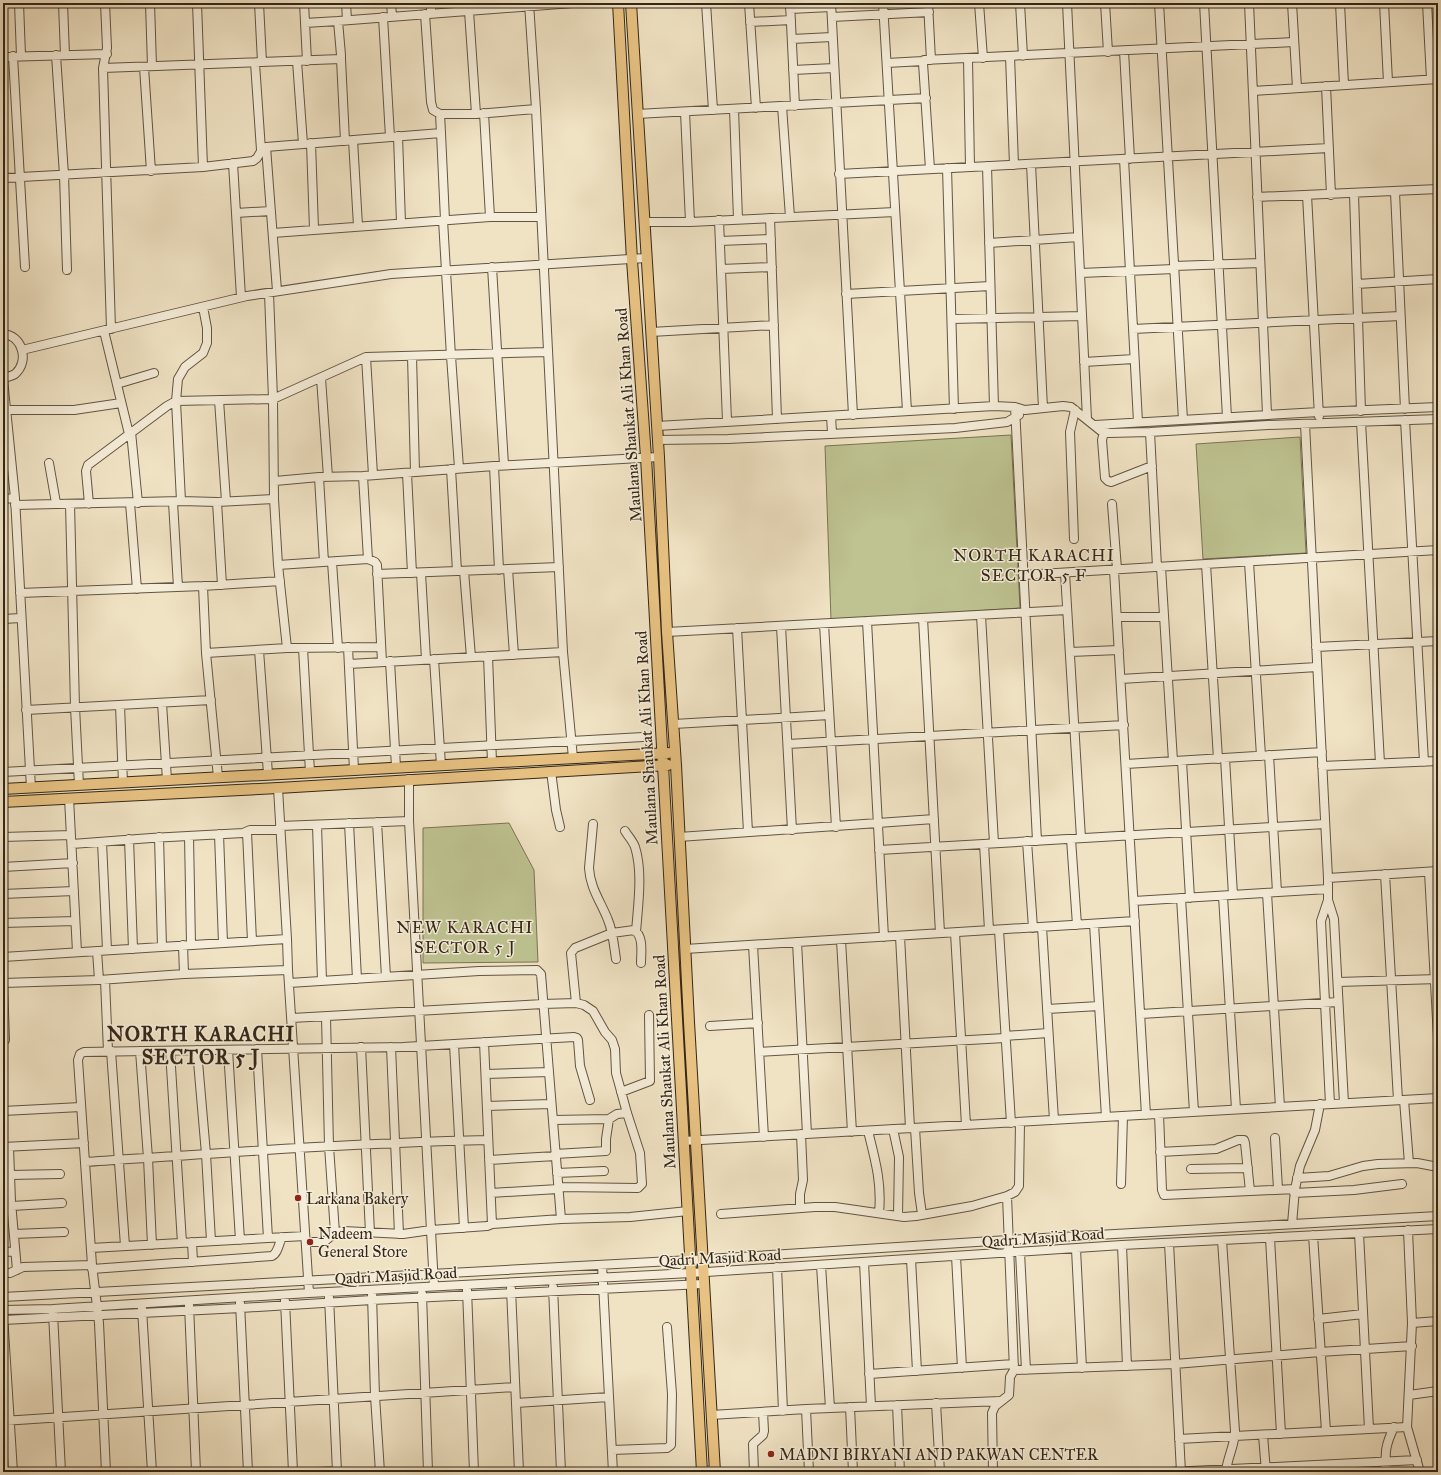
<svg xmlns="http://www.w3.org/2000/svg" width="1441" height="1475" viewBox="0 0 1441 1475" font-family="'IM FELL Great Primer',serif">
	<rect width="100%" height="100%" fill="#f0e3c4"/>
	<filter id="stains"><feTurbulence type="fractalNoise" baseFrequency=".005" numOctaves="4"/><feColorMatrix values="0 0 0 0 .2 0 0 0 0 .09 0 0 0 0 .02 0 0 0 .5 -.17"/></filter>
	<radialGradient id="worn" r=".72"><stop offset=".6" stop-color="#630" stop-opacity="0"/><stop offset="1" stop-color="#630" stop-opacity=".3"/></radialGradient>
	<path fill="#bec391" stroke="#787454" d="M1011 435 1020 608 831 620 825 446Z
		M1300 437 1306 553 1203 559 1196 444Z
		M509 823 534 870 538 962 423 963V828Z"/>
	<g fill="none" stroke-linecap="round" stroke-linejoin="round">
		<defs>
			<path id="minor" d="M19 3 21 56
				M63 3 65 55
				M105 3 107 48 103 68 111 329
				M150 3 152 66
				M197 3 203 167
				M259 3 262 62
				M304 3 307 61
				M346 3 347 20
				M391 3 392 16
				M431 3V13
				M529 3 536 109 563 652 573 758
				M706 3 713 110
				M749 3 756 108
				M790 3 795 106
				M831 3 853 415
				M883 3 907 411
				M928 3 931 60
				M979 3 983 58
				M1020 3 1023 56
				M1067 3 1087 419
				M1105 3 1108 52
				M1159 3 1183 420
				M1204 3 1227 417
				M1249 3 1267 414
				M1292 3 1297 88
				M1340 3 1344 85
				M1384 3 1388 82
				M1427 3 1431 79
				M790 9 831 7
				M469 11 476 114
				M425 14 431 102 433 110 440 114
				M383 17 390 137
				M832 17 929 12
				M750 22 791 20
				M305 23 338 21 573 3
				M792 39 832 37
				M1124 51 1130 159
				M56 55 64 175 67 270
				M13 56 25 267
				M1010 56 1014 165
				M3 57 107 54
				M341 59 345 141
				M968 59 970 167
				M297 61 303 144
				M255 63 261 150
				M887 63 923 61
				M144 67 151 171
				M103 68 341 59V55L338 21
				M793 70 834 68
				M1326 86 1331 195
				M1253 91 1438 79
				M782 106 790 217
				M734 109 738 219
				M685 112 690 222
				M484 113 490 217
				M637 114 926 98
				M441 133 445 220
				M398 136 401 223
				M353 140 358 226
				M311 143 314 229
				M266 147 277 291
				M1124 159 1138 422
				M233 163 241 297
				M1031 164 1043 408
				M987 166 994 406
				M947 168 954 409
				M930 169 923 63 924 60 1294 42
				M839 174 1329 148
				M3 178 203 167 253 161 257 158 263 148 266 147 441 133 440 114H476L536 109
				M1395 192 1405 409
				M1354 194 1361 411
				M1307 195 1319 416
				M1257 197 1438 189
				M236 213 271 211
				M770 218 777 419
				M443 220 451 356 459 468
				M719 220 727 421
				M645 222H690L895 212
				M273 233 490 217H541
				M720 241 771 239
				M989 243 1078 237
				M1174 266 1260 263
				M492 267 504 465
				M721 269 772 267
				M1081 273 1174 269
				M1357 284 1438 279
				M269 293 273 399 274 499 278 565 287 648
				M846 294 990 286
				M952 319 1082 316
				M1133 329 1400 316
				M104 331 129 434
				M651 332 774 325
				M3 334C22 335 30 361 15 374 12 376 6 377 3 379
				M22 350 247 296 391 274 646 258
				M412 356 415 472
				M366 357 373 475
				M1084 362 1134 359
				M321 378 328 477
				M3 379 15 498 31 788
				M117 384 154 373
				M219 400 226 501
				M1015 407 1037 841
				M6 410H74L121 403
				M831 416 832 433
				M1405 420 1424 762
				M1361 422 1380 763
				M1305 424 1328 878V900L1334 919 1344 1103
				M1095 425 1319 412 1438 407
				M657 426 994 406 1015 407 1025 410 1063 406 1071 407 1101 431 1109 433 1150 432 1268 425 1438 419
				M131 432 138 503
				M1104 432 1102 440 1105 478 1108 481 1111 482 1152 466
				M1150 432 1157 567
				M657 440 728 439 955 428 1007 422 1019 415
				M49 463 56 503
				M494 466 499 570
				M451 469 457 571
				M407 473 412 573
				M363 476 368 559
				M319 477 324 562
				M275 481 319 477 363 476 494 466 659 457
				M3 499 15 498
				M181 501 176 401 178 379 185 367 203 353 207 343V328L203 307
				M173 502 178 587
				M217 502 222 585
				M130 503 137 589
				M70 504 75 707 79 785
				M89 504 86 471 88 465 167 406 176 401 273 399 366 357 548 352
				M1112 504 1117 569
				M15 505 181 501 217 502 274 499
				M1074 539 1070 432 1075 410
				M332 562 338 648
				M1249 562 1261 756
				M1206 564 1218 759
				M278 565 368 559 375 562 377 565 382 662
				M1161 567 1173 761
				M508 569 514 655
				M1114 570 1146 1115
				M464 571 471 657
				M421 573 426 659
				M1065 573 1081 838
				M377 574 559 567
				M1023 575 1438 550
				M203 586 206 653 218 777
				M20 593 203 586 280 581
				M981 615 994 843
				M1117 617H1164
				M923 618 940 933
				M3 619 21 618
				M867 621 884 937
				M824 624 836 827
				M781 626 792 830
				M737 628 748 832
				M667 632 1067 610
				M348 647 354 770
				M1316 647 1438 641
				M303 648 310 772
				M259 650 268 774
				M1070 652 1119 650
				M206 653 287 648 381 647
				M488 656 492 762
				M434 659 441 765
				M390 661 396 767
				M349 664 563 652
				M1121 679 1317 667
				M162 703 167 780
				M120 705 123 783
				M26 710 211 700
				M674 724 829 715
				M788 744 1124 725
				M1269 755 1277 892
				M1225 758 1233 895
				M1182 761 1190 898
				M1126 764 1322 752
				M1322 766 1438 761
				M551 771 556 810 560 827
				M3 772 643 737
				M409 779V821L434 1286
				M278 788 287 939 288 970 309 1293
				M69 798 77 952
				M377 822 386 977
				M349 823 357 979
				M593 824 589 868C590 888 601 902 608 920 613 932 614 946 616 959
				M317 825 322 981
				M280 826 409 821
				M625 831C628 836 633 841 635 847 643 872 638 905 636 932
				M247 832 252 941
				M219 834 223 943
				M189 836 191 945
				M3 837 71 835
				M159 837 162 947
				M679 837 934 819
				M129 839 133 949
				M1071 839 1077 925
				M1027 841 1033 928
				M102 842 107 950
				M72 844 151 838 243 833 250 830H280
				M984 844 989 930
				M879 850 1325 824
				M3 867 73 863
				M1429 872 1438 1038
				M1385 874 1398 1100
				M1328 878 1438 871
				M1267 893 1280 1107
				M3 894 74 891
				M1223 896 1236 1109
				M1181 898 1194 1112
				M1328 900 1321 921 1330 1104
				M1134 901 1328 889
				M3 923 75 921
				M1094 924 1106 1117
				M1042 927 1054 1120
				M999 930 1011 1123
				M955 933 966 1125
				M900 936 910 1128
				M841 940 852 1132
				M797 942 807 1134
				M183 945 184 974
				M753 945 764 1137
				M685 949 1135 921
				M97 951 99 980
				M3 957 287 939
				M105 980 108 1051
				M3 982 5 1040 3 1042
				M1338 982 1438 979
				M3 983 99 980 184 974 288 970
				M289 983 479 971 537 970 541 974 561 1219
				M576 1003 571 953 575 948 612 933 634 930C644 936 641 953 641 963
				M1047 1009 1099 1006
				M1141 1014 1338 1002
				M326 1017 329 1146 335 1233
				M292 1018 543 1004 576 1003 584 1005 593 1011 605 1032 612 1040 615 1049 616 1073 627 1113 640 1153 642 1184 638 1188 559 1187
				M710 1026 758 1023
				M1005 1036 1048 1033
				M454 1044 464 1228
				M361 1047 370 1233
				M391 1047 399 1234
				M257 1049 268 1238
				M197 1050 206 1154 211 1241
				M228 1050 240 1240
				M111 1051 125 1246
				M140 1051 148 1158 152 1245
				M170 1051 182 1243
				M759 1052 1005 1038
				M486 1074 549 1072
				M621 1092 650 1081 649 1015
				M1404 1100 1409 1163
				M487 1106 551 1104
				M3 1111 81 1107
				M1159 1114 1162 1190 1164 1195 1295 1189
				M553 1120 609 1119 617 1114 627 1113
				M915 1128 919 1193 922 1214
				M893 1129 899 1157 898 1216
				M868 1131C875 1159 882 1183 879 1213
				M1275 1138 1278 1189
				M683 1141 1438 1098
				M3 1147 84 1143
				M9 1147 11 1202 17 1270
				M1160 1152 1216 1149 1238 1140H1244L1245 1143 1250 1191
				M555 1154 606 1151V1139L609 1119
				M489 1160 556 1156
				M85 1162C219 1153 354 1143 488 1140
				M1191 1169 1248 1168
				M557 1173 604 1171
				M10 1175 60 1174
				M1297 1178 1329 1176 1363 1166 1378 1164 1417 1163 1438 1167
				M1121 1184 1123 1116
				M491 1193 558 1189
				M1294 1193 1354 1190 1402 1184
				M1007 1196 1014 1370
				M12 1206 62 1203
				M800 1207V1194L803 1180 801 1134
				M721 1214 815 1207H835L904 1217 916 1216 972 1206 1007 1196 1015 1192 1019 1186 1020 1122
				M492 1224 561 1219 630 1217 688 1211
				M1292 1224 1295 1189 1300 1166 1315 1130 1320 1104
				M1359 1233 1369 1429
				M14 1234 64 1232
				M1313 1235 1326 1431
				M1270 1238 1281 1434
				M1222 1240 1235 1431C1235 1445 1227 1458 1226 1472
				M192 1242 193 1262
				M306 1242H324L335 1233 343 1231 403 1234 431 1230 487 1226 492 1224 484 1042
				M1169 1243 1181 1472
				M1122 1245 1127 1366
				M91 1248 305 1236
				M1076 1249 1082 1368
				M3 1252 15 1251
				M1020 1252 1026 1370
				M956 1256 962 1368
				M911 1259 917 1371
				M864 1262 871 1406
				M602 1265 613 1472
				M821 1265 830 1408
				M777 1267 783 1411
				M92 1269 272 1256C278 1253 279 1243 282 1237
				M3 1273H10L23 1267 92 1265
				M553 1287 561 1472
				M511 1289 519 1472
				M467 1290 474 1472
				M422 1294 428 1472
				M372 1295 375 1396 380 1472
				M3 1297 691 1260 1008 1240 1438 1216
				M329 1297 337 1472
				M285 1301 293 1472
				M240 1303 248 1472
				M189 1305 196 1472
				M142 1309 152 1472
				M3 1310 53 1309 309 1293 691 1273 1122 1245 1438 1229
				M53 1313 61 1472
				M3 1315 13 1472
				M1318 1319 1363 1314
				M3 1320 241 1308 372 1300 703 1284
				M1412 1323 1438 1321
				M869 1374 1014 1364
				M1409 1395 1438 1391
				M516 1403 609 1397
				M936 1403 940 1472
				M897 1405 900 1472
				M850 1407 853 1472
				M806 1409 809 1472
				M711 1415 806 1409 1000 1401
				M3 1421 515 1387
				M1407 1428 1412 1323 1408 1230
				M1263 1435 1266 1472
				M1179 1439 1407 1427 1420 1472
				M612 1450 667 1448 671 1445 672 1394 667 1327
				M1347 1464V1472
				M106 1472 99 1323 92 1265 78 1060 80 1054 84 1052 403 1047 574 1037 577 1038 578 1040 580 1066 590 1100
				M317 1472 337 1471
				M695 1472 715 1470
				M754 1472 753 1444 763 1435 764 1431 763 1412
				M993 1472 992 1413 995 1406 1009 1395 1010 1377 1014 1370 1175 1364 1320 1352 1412 1346
				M1170 1472 1417 1460
				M1386 1472C1385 1452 1385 1446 1394 1427"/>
			<path id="major" d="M618 3 632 260 646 457 702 1472
				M631 3 659 457 667 632 676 765 689 1022 715 1472
				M3 789 668 753
				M3 802 278 788 668 765"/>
		</defs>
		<use href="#minor" stroke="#625543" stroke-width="10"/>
		<use href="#major" stroke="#332618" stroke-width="12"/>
		<use href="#minor" stroke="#f5edd9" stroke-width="8"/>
		<use href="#major" stroke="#e8c282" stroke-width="10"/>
	</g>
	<g fill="#8f2418" stroke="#f5edd9" stroke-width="1.5">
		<circle cx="298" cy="1198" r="4"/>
		<circle cx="310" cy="1242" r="4"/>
		<circle cx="771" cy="1454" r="4"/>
	</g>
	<g text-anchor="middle" stroke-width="3" stroke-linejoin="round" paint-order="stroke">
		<g font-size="16" fill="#332618" stroke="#f5edd9">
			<text transform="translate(628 415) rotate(-94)" y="6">Maulana Shaukat Ali Khan Road</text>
			<text transform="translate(646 738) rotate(-93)" y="6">Maulana Shaukat Ali Khan Road</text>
			<text transform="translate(664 1062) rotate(-93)" y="6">Maulana Shaukat Ali Khan Road</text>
			<text transform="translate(1043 1237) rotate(-4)" y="6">Qadri Masjid Road</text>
			<text transform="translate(720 1257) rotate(-3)" y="6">Qadri Masjid Road</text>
			<text transform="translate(396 1275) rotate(-3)" y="6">Qadri Masjid Road</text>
		</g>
		<g font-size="16" fill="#332618" stroke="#f5edd9" text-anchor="start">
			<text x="306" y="1204">Larkana Bakery</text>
			<text x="318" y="1239">Nadeem<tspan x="318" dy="18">General Store</tspan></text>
			<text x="779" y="1460">MADNI BIRYANI AND PAKWAN CENTER</text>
		</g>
		<g font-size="17" letter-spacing="1" fill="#332618" stroke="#f5edd9">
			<text x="1034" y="561">NORTH KARACHI<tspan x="1034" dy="20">SECTOR 5 F</tspan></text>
			<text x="465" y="933">NEW KARACHI<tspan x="465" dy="20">SECTOR 5 J</tspan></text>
		</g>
		<g font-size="20" font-weight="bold" letter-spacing="1" fill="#332618" stroke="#f5edd9">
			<text x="201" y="1041">NORTH KARACHI<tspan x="201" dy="23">SECTOR 5 J</tspan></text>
		</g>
	</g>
	<rect width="1441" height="1475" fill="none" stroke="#f0e3c4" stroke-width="16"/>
	<rect x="4" y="4" width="1433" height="1467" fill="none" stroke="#332618" stroke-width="2"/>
	<rect x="8" y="8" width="1425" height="1459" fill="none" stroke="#332618"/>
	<rect width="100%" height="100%" filter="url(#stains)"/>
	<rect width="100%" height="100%" fill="url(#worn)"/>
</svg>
